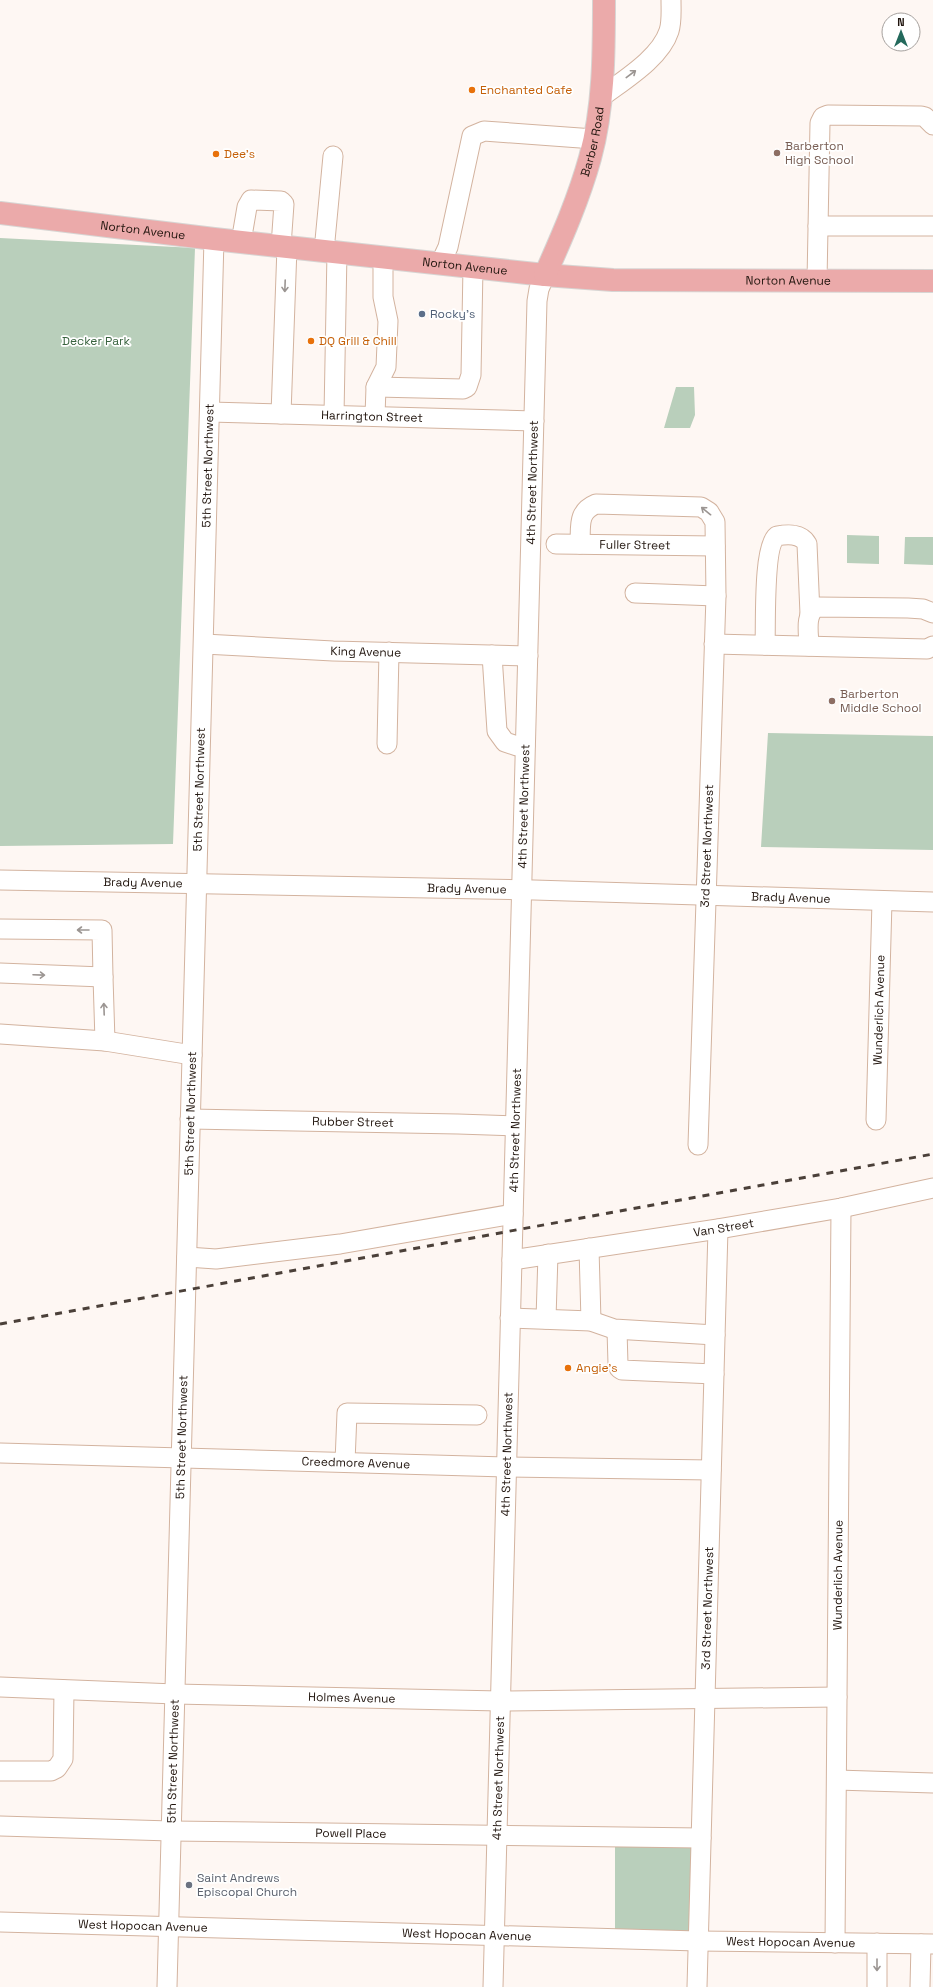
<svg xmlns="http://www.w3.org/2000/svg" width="933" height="1987" viewBox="0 0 933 1987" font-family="'Space Grotesk',sans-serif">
	<rect width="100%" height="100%" fill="#fef7f3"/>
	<path fill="#b9cfbb" d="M0 238 195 248 173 844 0 846Z
		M676 387H694L695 415 690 428H664Z
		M847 535 879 536V564L847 563Z
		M905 537H933V565L904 564Z
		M768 733 933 736V850L761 847Z
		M615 1837 701 1838 698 1941 615 1935Z"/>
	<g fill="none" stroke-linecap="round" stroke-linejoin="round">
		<defs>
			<g id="minor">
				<path d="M600 98C622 81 660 59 669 31 672 22 671 10 671 0"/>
				<path d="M818 226H933"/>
				<path d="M241 242 247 207 251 200 281 201 284 204 281 246"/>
				<path d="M324 251 333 156"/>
				<path d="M440 264 448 247 472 136 484 131 594 139"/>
				<path d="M817 281 820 123 823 117 828 115 921 116 925 117 933 125"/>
				<path d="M376 387 463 389 467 387 471 375 473 267"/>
				<path id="s1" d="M210 412 534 421"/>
				<path d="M281 414 287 247"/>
				<path d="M334 415 337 252"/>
				<path d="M375 416 376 387 386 367 388 321 383 297V257"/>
				<path id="s2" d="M556 544 715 546"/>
				<path d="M580 544C581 526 577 512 596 504L701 507 709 512 715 522 716 596 698 1145"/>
				<path d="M635 593 716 596"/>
				<path id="s3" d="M204 644 333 651 528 656"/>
				<path d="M714 644 927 649 933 646"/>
				<path d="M765 645C766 625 763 546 777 536 788 534 801 533 807 544L810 614"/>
				<path d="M809 646C809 634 804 614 817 607L908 608 923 609 933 613"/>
				<path d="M492 655 497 731 505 742 517 746H525"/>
				<path d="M387 744 389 652"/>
				<path id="s4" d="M0 880 534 890 933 902"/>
				<path d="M0 929 102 930 103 977 0 973"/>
				<path d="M103 977 105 1041"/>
				<path d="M0 1034 105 1041 192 1055"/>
				<path id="s5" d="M190 1119 458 1124 515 1126"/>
				<path id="s6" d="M876 1120 882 901"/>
				<path d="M589 1248 591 1321"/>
				<path d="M187 1257 216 1259 340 1244 513 1214"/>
				<path id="s7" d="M512 1260 718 1229 841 1208 933 1188"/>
				<path d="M510 1318 591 1321 614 1329 715 1335"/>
				<path d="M546 1319 548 1254"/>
				<path d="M617 1330 618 1364 619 1368 622 1370 714 1374"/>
				<path id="s8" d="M0 1453 506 1467 711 1470"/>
				<path d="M345 1462 347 1413 477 1415"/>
				<path id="s9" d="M0 1687 175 1694 500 1701 837 1697"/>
				<path d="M0 1771H51L57 1768 63 1759 64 1690"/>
				<path d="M837 1780 933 1783"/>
				<path id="s10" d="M0 1826 171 1831 701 1838"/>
				<path id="s11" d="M0 1922 698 1941 933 1944"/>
				<path id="s12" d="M835 1943 841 1208"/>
				<path id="s13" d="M167 1987 214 239"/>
				<path id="s14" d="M493 1987 537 301 539 289 545 275"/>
				<path id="s15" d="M697 1987 718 1229"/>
				<path d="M877 1987V1943"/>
				<path d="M920 1987 921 1944"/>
			</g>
			<g id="major">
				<path id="s16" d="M0 213 214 239 545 275 613 280 933 281"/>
				<path id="s17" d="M545 275C562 237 579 198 590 158 604 108 604 52 604 0"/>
			</g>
		</defs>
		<use href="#minor" stroke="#d3b39f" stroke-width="21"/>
		<use href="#major" stroke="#d7d5d3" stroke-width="24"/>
		<use href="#minor" stroke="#fff" stroke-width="19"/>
		<use href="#major" stroke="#ebaaaa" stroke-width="22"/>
		<path stroke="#4b4039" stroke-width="3" stroke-dasharray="7 7" stroke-linecap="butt" d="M0 1324 933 1154"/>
	</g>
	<defs><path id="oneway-shaft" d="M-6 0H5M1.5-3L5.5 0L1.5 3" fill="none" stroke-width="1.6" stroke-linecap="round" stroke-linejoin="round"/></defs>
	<g stroke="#9b9592">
		<use href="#oneway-shaft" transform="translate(631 74) rotate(-37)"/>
		<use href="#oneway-shaft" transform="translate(285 286) rotate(92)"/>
		<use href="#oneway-shaft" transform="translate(706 511) rotate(-141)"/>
		<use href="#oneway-shaft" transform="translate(83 930) rotate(-180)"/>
		<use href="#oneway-shaft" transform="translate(39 975) rotate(2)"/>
		<use href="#oneway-shaft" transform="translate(104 1009) rotate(-92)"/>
		<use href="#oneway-shaft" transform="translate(877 1965) rotate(90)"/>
	</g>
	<g fill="#e8710a" stroke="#fff" stroke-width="1.5">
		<circle cx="472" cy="90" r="4"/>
		<circle cx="216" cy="154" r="4"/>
		<circle cx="311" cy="341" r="4"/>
		<circle cx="568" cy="1368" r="4"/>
	</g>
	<g fill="#8d6e63" stroke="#fff" stroke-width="1.5">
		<circle cx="777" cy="153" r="4"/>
		<circle cx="832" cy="701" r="4"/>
	</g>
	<circle fill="#5c6f8a" stroke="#fff" stroke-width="1.5" cx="422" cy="314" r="4"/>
	<circle fill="#6b7280" stroke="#fff" stroke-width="1.5" cx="189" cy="1885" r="4"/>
	<g text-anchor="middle" stroke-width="3.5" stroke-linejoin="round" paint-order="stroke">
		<g font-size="12" fill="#c56008" stroke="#fff" text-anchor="start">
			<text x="480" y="94">Enchanted Cafe</text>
			<text x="224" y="158">Dee's</text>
			<text x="319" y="345">DQ Grill &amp; Chill</text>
			<text x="576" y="1372">Angie's</text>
		</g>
		<g font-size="12" fill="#20140d" stroke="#fff">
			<text dy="4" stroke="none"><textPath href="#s17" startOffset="142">Barber Road</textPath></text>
			<text dy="4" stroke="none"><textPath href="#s16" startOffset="144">Norton Avenue</textPath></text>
			<text dy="4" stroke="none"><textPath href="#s16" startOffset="468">Norton Avenue</textPath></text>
			<text dy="4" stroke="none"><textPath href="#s16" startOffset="792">Norton Avenue</textPath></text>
			<text dy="4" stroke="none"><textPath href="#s1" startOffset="162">Harrington Street</textPath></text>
			<text dy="4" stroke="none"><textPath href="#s13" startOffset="1522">5th Street Northwest</textPath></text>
			<text dy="4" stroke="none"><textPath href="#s14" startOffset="1505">4th Street Northwest</textPath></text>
			<text dy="4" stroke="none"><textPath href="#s2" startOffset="79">Fuller Street</textPath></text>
			<text dy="4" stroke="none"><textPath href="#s3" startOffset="162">King Avenue</textPath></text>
			<text dy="4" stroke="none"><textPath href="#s13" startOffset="1198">5th Street Northwest</textPath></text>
			<text dy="4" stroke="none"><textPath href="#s14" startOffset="1181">4th Street Northwest</textPath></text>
			<text transform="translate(707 846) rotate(-88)" y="4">3rd Street Northwest</text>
			<text dy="4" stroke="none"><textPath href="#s4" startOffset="143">Brady Avenue</textPath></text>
			<text dy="4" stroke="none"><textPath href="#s4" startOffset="467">Brady Avenue</textPath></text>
			<text dy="4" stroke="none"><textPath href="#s4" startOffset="791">Brady Avenue</textPath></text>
			<text dy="4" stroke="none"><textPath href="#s6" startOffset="110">Wunderlich Avenue</textPath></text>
			<text dy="4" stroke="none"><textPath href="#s13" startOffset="874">5th Street Northwest</textPath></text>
			<text dy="4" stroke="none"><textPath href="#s5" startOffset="163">Rubber Street</textPath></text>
			<text dy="4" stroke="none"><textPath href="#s14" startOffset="857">4th Street Northwest</textPath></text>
			<text dy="4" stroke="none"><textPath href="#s7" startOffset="214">Van Street</textPath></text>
			<text dy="4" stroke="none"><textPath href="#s13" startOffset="550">5th Street Northwest</textPath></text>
			<text dy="4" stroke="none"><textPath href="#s14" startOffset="533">4th Street Northwest</textPath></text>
			<text dy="4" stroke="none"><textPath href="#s8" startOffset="356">Creedmore Avenue</textPath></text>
			<text dy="4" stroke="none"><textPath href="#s12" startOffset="368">Wunderlich Avenue</textPath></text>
			<text dy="4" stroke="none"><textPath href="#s15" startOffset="379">3rd Street Northwest</textPath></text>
			<text dy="4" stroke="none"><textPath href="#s9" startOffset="352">Holmes Avenue</textPath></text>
			<text dy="4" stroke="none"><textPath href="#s13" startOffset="226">5th Street Northwest</textPath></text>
			<text dy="4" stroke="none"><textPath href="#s14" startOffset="209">4th Street Northwest</textPath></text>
			<text dy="4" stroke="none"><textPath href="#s10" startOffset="351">Powell Place</textPath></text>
			<text dy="4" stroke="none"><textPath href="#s11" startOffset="143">West Hopocan Avenue</textPath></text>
			<text dy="4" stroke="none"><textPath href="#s11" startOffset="467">West Hopocan Avenue</textPath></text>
			<text dy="4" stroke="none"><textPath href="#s11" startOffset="791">West Hopocan Avenue</textPath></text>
		</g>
		<g font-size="12" fill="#785e54" stroke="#fff" text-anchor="start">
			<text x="785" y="150">Barberton<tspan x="785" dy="14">High School</tspan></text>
			<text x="840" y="698">Barberton<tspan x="840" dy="14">Middle School</tspan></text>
		</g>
		<g font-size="12" fill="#4e5e75" stroke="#fff" text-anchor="start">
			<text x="430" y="318">Rocky's</text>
		</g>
		<g font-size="12" fill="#38623e" stroke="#fff">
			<text x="96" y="345">Decker Park</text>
		</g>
		<g font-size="12" fill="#5b616d" stroke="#fff" text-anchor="start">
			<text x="197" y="1882">Saint Andrews<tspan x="197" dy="14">Episcopal Church</tspan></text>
		</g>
	</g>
	<g transform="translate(901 32)"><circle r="19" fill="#ffffff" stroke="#a6a19e"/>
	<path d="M0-3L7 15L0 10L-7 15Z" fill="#23695c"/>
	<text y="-6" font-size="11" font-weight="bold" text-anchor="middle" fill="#20140d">N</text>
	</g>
</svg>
